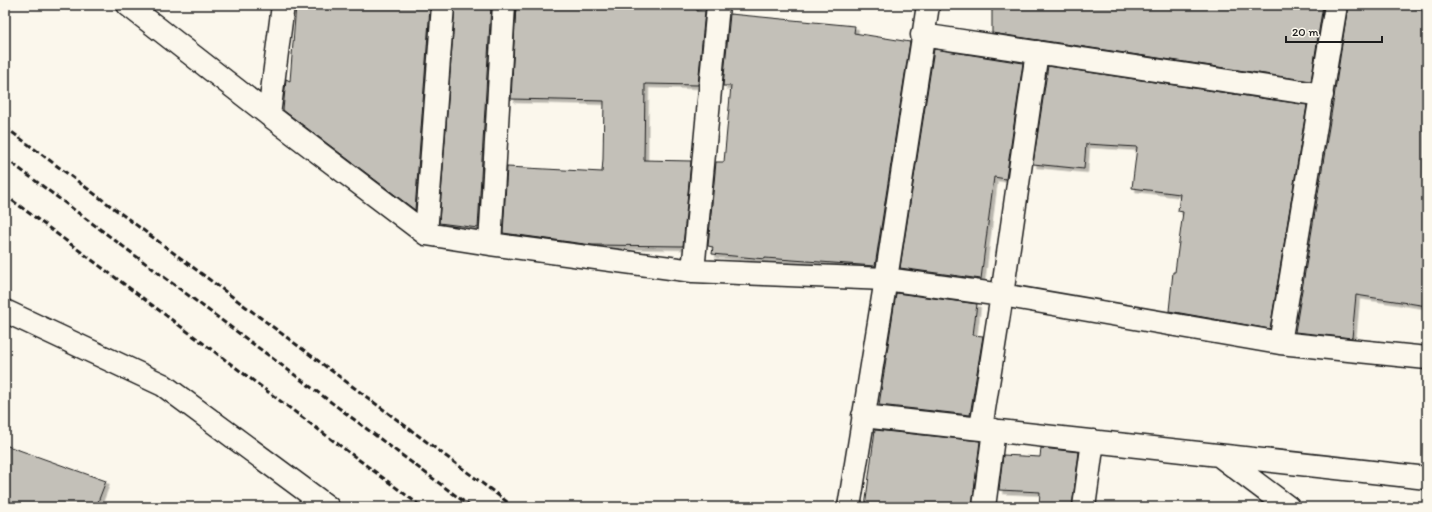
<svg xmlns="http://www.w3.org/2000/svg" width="1432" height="512" viewBox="0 0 1432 512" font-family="Itim,sans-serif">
	<defs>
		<filter id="shadow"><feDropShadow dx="3.5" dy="3.5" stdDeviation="0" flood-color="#0004"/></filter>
	</defs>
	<rect width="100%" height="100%" fill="#fbf7ec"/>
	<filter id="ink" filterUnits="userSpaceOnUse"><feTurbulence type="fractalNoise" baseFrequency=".025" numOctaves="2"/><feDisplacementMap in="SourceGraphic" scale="8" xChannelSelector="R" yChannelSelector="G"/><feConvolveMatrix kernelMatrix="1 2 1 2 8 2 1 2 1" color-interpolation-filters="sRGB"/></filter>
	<g filter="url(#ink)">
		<path fill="#c3c0b8" stroke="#1c1c1c" filter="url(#shadow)" d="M296 5H389L430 7 415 210 283 110 286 79 290 81Z
			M455 5H491L478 228 439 223Z
			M516 5H697V11H705L698 85 645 84 644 160 691 161 683 246 592 245 503 233 507 167 602 172 603 159 604 101 511 99Z
			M992 5H1323L1311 81 992 33Z
			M1348 5H1396L1427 10V306L1356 295 1352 338 1295 332 1334 97Z
			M730 14 855 26 854 33 910 42 875 266 765 258V259L712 254 713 247 708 246 716 162H724L731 86H723Z
			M934 49 1023 63 1006 179 994 177 981 279 900 268Z
			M1048 66 1307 105 1270 329 1169 311 1173 272H1175L1183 212 1178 211 1180 194 1132 188 1137 147 1086 144 1084 169 1033 164Z
			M896 293 977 304 973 335 983 336 970 415 879 405Z
			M875 430 980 441 972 507H865Z
			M5 445 106 481 96 507H5Z
			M1041 448 1079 452 1072 507H1039L1040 492 999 490 1003 455 1040 457Z"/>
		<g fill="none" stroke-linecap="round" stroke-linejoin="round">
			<defs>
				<path id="minor" d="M128 5 269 115 426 234 490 244 693 271 886 279 1002 295 1280 343 1427 358
					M922 35 1322 95
					M269 115 283 5
					M426 234 443 5
					M490 244 504 5
					M693 271 718 5
					M5 311 163 385 328 507
					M1280 343 1336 5
					M863 416 1427 478
					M981 428 1002 295 1037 52
					M1220 456 1288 507
					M849 507 886 279 928 5
					M984 507 994 430
					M1084 507 1093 441"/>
			</defs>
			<use href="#minor" stroke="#1c1c1c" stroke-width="25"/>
			<use href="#minor" stroke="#fbf7ec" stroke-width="22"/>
			<path stroke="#1c1c1c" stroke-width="3" stroke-dasharray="6 3" stroke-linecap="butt" d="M5 127 514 507
				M5 158 471 507
				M5 195 422 507"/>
		</g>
	</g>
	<rect width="1432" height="512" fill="none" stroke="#fbf7ec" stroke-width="20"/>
	<rect x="10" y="10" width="1412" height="492" fill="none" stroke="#1c1c1c" stroke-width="1.5" filter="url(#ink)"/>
	<path d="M1286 36v6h96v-6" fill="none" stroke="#1c1c1c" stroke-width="2"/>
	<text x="1292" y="36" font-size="12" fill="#1c1c1c" stroke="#fbf7ec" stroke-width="3" paint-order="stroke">20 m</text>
</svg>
